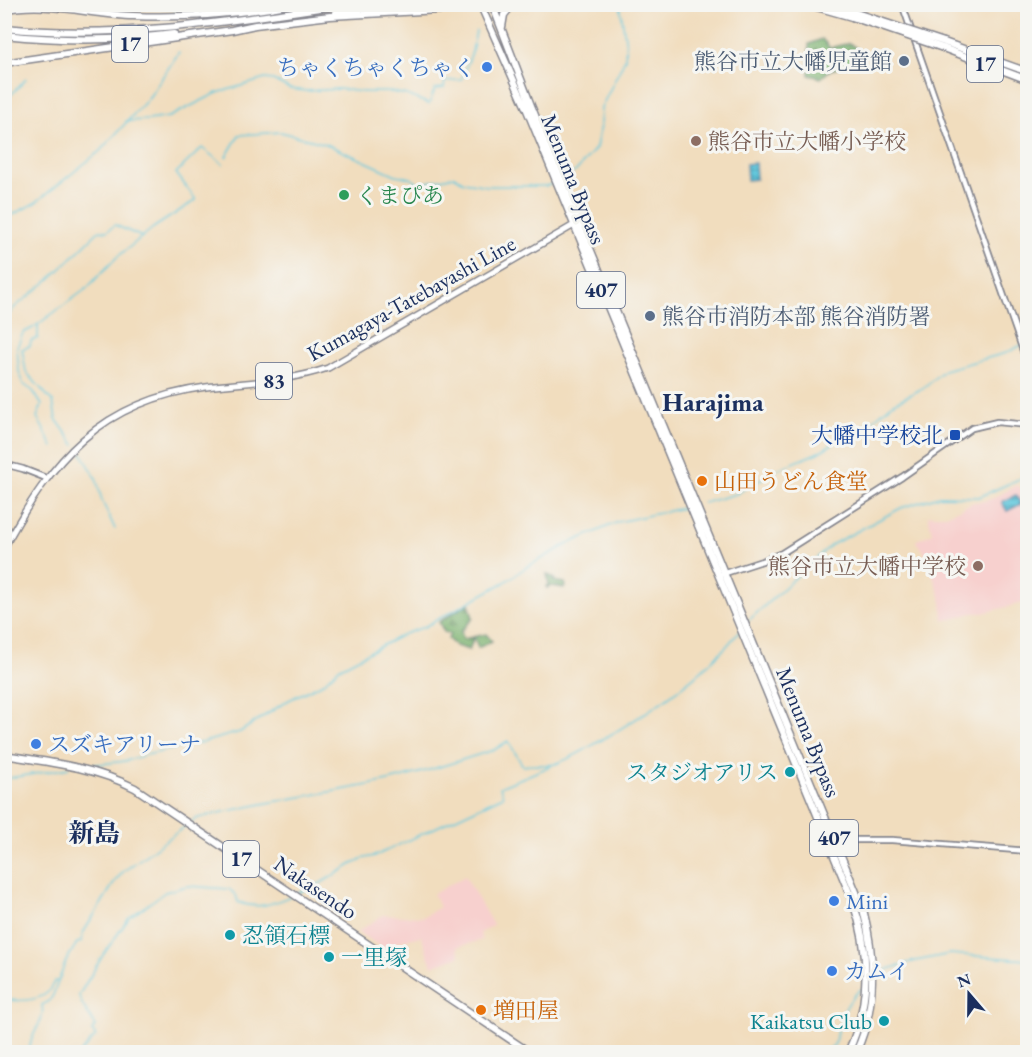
<svg xmlns="http://www.w3.org/2000/svg" width="1032" height="1057" viewBox="0 0 1032 1057" font-family="'EB Garamond','Noto Serif JP',serif">
	<defs>
		<pattern id="forest-firs" width="22" height="20" patternUnits="userSpaceOnUse" patternTransform="scale(1.5)"><rect width="22" height="20" fill="#7ab16d"/><path d="M5 1l3.5 6h-7zM16 11l3.5 6h-7z" fill="#63905d"/></pattern>
		<pattern id="water-rules" width="6" height="5" patternUnits="userSpaceOnUse" patternTransform="scale(1.5)"><rect width="6" height="5" fill="#61c8dd"/><path d="M0 2.5h6" fill="none" stroke="#4fa3b6"/></pattern>
	</defs>
	<rect width="100%" height="100%" fill="#f6f6f2"/>
	<filter id="ink" filterUnits="userSpaceOnUse"><feTurbulence type="fractalNoise" baseFrequency=".0167" numOctaves="2"/><feDisplacementMap in="SourceGraphic" scale="12" xChannelSelector="R" yChannelSelector="G"/><feConvolveMatrix kernelMatrix="1 2 1 2 8 2 1 2 1" color-interpolation-filters="sRGB"/></filter>
	<filter id="wash" filterUnits="userSpaceOnUse"><feTurbulence type="fractalNoise" baseFrequency=".008" numOctaves="4" result="noise"/><feDisplacementMap in="SourceGraphic" scale="24" xChannelSelector="R" yChannelSelector="G"/><feGaussianBlur stdDeviation="1.35" result="paint"/><feColorMatrix in="noise" values="0 0 0 0 0 0 0 0 0 0 0 0 0 0 0 0 0 1.4 0 .05"/><feComposite in="paint" operator="in"/></filter>
	<g filter="url(#wash)">
		<rect width="100%" height="100%" fill="#f1ddbe"/>
		<path fill="#f7d0ce" d="M1017 485 1027 494V602L983 613H972L953 619 943 620 942 602 935 581 923 550 916 542 917 540 932 533 928 515H946L974 502 984 501 994 498Z
			M465 876 493 925 480 933 482 940 457 947 460 956 432 966 421 936 397 942 390 952 357 932 383 915 423 917 440 907 433 894Z"/>
		<path fill="url(#forest-firs)" stroke="#4a7066" stroke-width="1.5" d="M822 39 830 48 849 43 859 50 853 64 830 70 821 78 809 75V44Z
			M547 574 555 579 553 581 565 583 566 586 564 588 551 586 547 588 546 587 549 584Z
			M469 603 473 618 461 631 463 639 486 634 492 641 478 648 474 637 469 650 456 646 448 639 450 634 444 632 439 622Z"/>
		<path fill="url(#water-rules)" stroke="#3e7c9e" stroke-width="1.5" d="M755 163 756 179 747 180 746 164Z
			M1016 495 1021 504 1007 511 1002 502Z"/>
		<g fill="none" stroke-linecap="round" stroke-linejoin="round">
			<path stroke="#61c8dd" stroke-width="1.5" d="M174 4 175 12
				M4 102 26 79
				M126 121 149 120 169 117 217 93 265 79 273 80 290 89 307 91 339 89 363 92H392L407 95 429 104 435 89 444 88 445 81 461 80 472 52 476 31
				M226 157 239 135 281 132 326 144 396 175 411 178 419 184 454 176 464 182 488 186H546L552 184
				M567 177 576 171 596 148 600 126 601 108 625 59 626 45 620 4
				M4 219 35 203 99 152 148 99 179 52
				M4 320 15 307 50 279 100 230 107 231 115 225 142 237
				M38 325V338L31 341 30 346 22 349 26 372 53 402 56 419 75 445
				M53 447 37 417 42 405 33 391 23 384 19 372 17 347 23 333 33 328 86 289 115 259 153 228 196 200 176 173 202 148 223 164
				M79 448 96 478 102 501 115 529
				M703 503 736 494 776 470 817 453 872 421 892 404 923 388 944 370 1006 353 1028 342
				M748 621 831 545 901 508 939 496 979 497 1028 475
				M82 766 126 761 142 756 204 742 240 732 287 701 323 683 339 668 404 634 424 627 505 582 525 568 568 544 618 522 687 507
				M4 779 69 768
				M191 822 195 819C257 802 321 795 383 782 421 774 457 761 494 750L508 741 523 766C533 764 548 766 555 764 573 758 589 747 605 738 654 709 703 676 739 632
				M295 894 321 883 361 859 375 856 503 796 500 787 551 766
				M879 972 911 962 950 954 1028 960
				M4 999C16 1002 37 1001 47 993 49 991 52 985 55 981H58
				M30 1052C28 1034 46 1023 42 1005L50 1000 53 995 66 961 77 943 81 942 83 933 116 880 124 871 187 825
				M81 1052 96 1036 92 1031 95 1026C91 1015 80 1006 79 995L103 955 129 918 165 892 187 886 229 889 236 895 238 902C258 910 272 904 291 896
				M820 1052 828 1050 835 1044C837 1024 845 1002 861 989"/>
		</g>
	</g>
	<g filter="url(#ink)">
		<g fill="none" stroke-linecap="round" stroke-linejoin="round">
			<defs>
				<path id="tertiary" d="M902 4 1028 365
					M4 464 23 469 46 478
					M722 574 765 560 782 553 902 477 972 428 997 422 1028 425
					M833 840H892L1028 851"/>
				<path id="primary" d="M4 548C52 459 100 401 206 387 248 382 287 382 328 368L574 225"/>
				<path id="trunk" d="M480 4 527 110 853 902C870 951 871 1004 848 1052
					M492 4 532 108 863 909C875 956 877 1008 856 1052
					M806 4 852 17
					M824 4 853 12
					M4 10C43 0 93 15 133 16 186 18 240 14 293 4
					M336 12 389 4
					M502 27 504 15 513 4
					M4 28C121 40 232 21 347 4
					M4 35C61 41 118 41 174 34
					M944 42 1028 72
					M943 48 1028 80
					M4 63 232 30 255 25 330 16 457 9 490 4
					M4 755C49 762 94 767 135 788L529 1052"/>
			</defs>
			<use href="#tertiary" stroke="#86868e" stroke-width="8"/>
			<use href="#primary" stroke="#86868e" stroke-width="8"/>
			<use href="#trunk" stroke="#86868e" stroke-width="9"/>
			<use href="#tertiary" stroke="#fff" stroke-width="4.5"/>
			<use href="#primary" stroke="#fff" stroke-width="5"/>
			<use href="#trunk" stroke="#fff" stroke-width="6"/>
			<defs>
				<path id="trunk-bridge" d="M853 12 944 42
					M852 17 943 48"/>
			</defs>
			<use href="#trunk-bridge" stroke="#86868e" stroke-width="9" stroke-linecap="butt"/>
			<use href="#trunk-bridge" stroke="#fff" stroke-width="6"/>
		</g>
	</g>
	<g fill="#5c6f8a" stroke="#f6f6f2" stroke-width="2">
		<circle cx="904" cy="61" r="6"/>
		<circle cx="650" cy="316" r="6"/>
	</g>
	<g fill="#3f7fe0" stroke="#f6f6f2" stroke-width="2">
		<circle cx="487" cy="67" r="6"/>
		<circle cx="36" cy="744" r="6"/>
		<circle cx="834" cy="901" r="6"/>
		<circle cx="832" cy="971" r="6"/>
	</g>
	<g fill="#8d6e63" stroke="#f6f6f2" stroke-width="2">
		<circle cx="696" cy="141" r="6"/>
		<circle cx="978" cy="566" r="6"/>
	</g>
	<circle fill="#2e9e5b" stroke="#f6f6f2" stroke-width="2" cx="344" cy="195" r="6"/>
	<rect fill="#1a4fb4" stroke="#f6f6f2" stroke-width="2" x="949" y="429" width="12" height="12" rx="3"/>
	<g fill="#e8710a" stroke="#f6f6f2" stroke-width="2">
		<circle cx="702" cy="481" r="6"/>
		<circle cx="481" cy="1010" r="6"/>
	</g>
	<g fill="#0f9aa8" stroke="#f6f6f2" stroke-width="2">
		<circle cx="790" cy="772" r="6"/>
		<circle cx="230" cy="935" r="6"/>
		<circle cx="329" cy="957" r="6"/>
		<circle cx="884" cy="1021" r="6"/>
	</g>
	<g text-anchor="middle" stroke-width="6" stroke-linejoin="round" paint-order="stroke">
		<g fill="#f6f6f2" stroke="#5d6b8a" stroke-width="1.5">
			<rect x="112" y="26" width="36" height="36" rx="4.5"/>
			<rect x="967" y="46" width="36" height="36" rx="4.5"/>
			<rect x="577" y="272" width="48" height="36" rx="4.5"/>
			<rect x="256" y="363" width="36" height="36" rx="4.5"/>
			<rect x="810" y="820" width="48" height="36" rx="4.5"/>
			<rect x="223" y="841" width="36" height="36" rx="4.5"/>
		</g>
		<g font-size="21" font-weight="bold" fill="#1b2f5e">
			<text x="130" y="51">17</text>
			<text x="985" y="71">17</text>
			<text x="601" y="297">407</text>
			<text x="274" y="388">83</text>
			<text x="834" y="845">407</text>
			<text x="241" y="866">17</text>
		</g>
		<g font-size="22" fill="#4e5e75" stroke="#f6f6f2" text-anchor="end">
			<text x="892" y="69">熊谷市立大幡児童館</text>
			<text x="662" y="324" text-anchor="start">熊谷市消防本部 熊谷消防署</text>
		</g>
		<g font-size="22" fill="#366cbe" stroke="#f6f6f2" text-anchor="start">
			<text x="475" y="75" text-anchor="end">ちゃくちゃくちゃく</text>
			<text x="48" y="752">スズキアリーナ</text>
			<text x="846" y="909">Mini</text>
			<text x="844" y="979">カムイ</text>
		</g>
		<g font-size="22" fill="#785e54" stroke="#f6f6f2" text-anchor="start">
			<text x="708" y="149">熊谷市立大幡小学校</text>
			<text x="966" y="574" text-anchor="end">熊谷市立大幡中学校</text>
		</g>
		<g font-size="22" fill="#1b2f5e" stroke="#f6f6f2">
			<text transform="translate(574 179) rotate(68)" y="8">Menuma Bypass</text>
			<text transform="translate(411 298) rotate(-29)" y="8">Kumagaya-Tatebayashi Line</text>
			<text transform="translate(809 732) rotate(68)" y="8">Menuma Bypass</text>
			<text transform="translate(316 887) rotate(34)" y="8">Nakasendo</text>
		</g>
		<g font-size="22" fill="#27864d" stroke="#f6f6f2" text-anchor="start">
			<text x="356" y="203">くまぴあ</text>
		</g>
		<g font-size="22" fill="#164399" stroke="#f6f6f2" text-anchor="end">
			<text x="943" y="443">大幡中学校北</text>
		</g>
		<g font-size="22" fill="#c56008" stroke="#f6f6f2" text-anchor="start">
			<text x="714" y="489">山田うどん食堂</text>
			<text x="493" y="1018">増田屋</text>
		</g>
		<g font-size="22" fill="#0d838f" stroke="#f6f6f2" text-anchor="end">
			<text x="778" y="780">スタジオアリス</text>
			<text x="242" y="943" text-anchor="start">忍領石標</text>
			<text x="341" y="965" text-anchor="start">一里塚</text>
			<text x="872" y="1029">Kaikatsu Club</text>
		</g>
		<g font-size="26" font-weight="bold" fill="#1b2f5e" stroke="#f6f6f2">
			<text x="713" y="411">Harajima</text>
			<text x="94" y="842">新島</text>
		</g>
	</g>
	<rect width="1032" height="1057" fill="none" stroke="#f6f6f2" stroke-width="24"/>
	<g transform="translate(969 994) rotate(340)" stroke="#f6f6f2" stroke-width="4.5" paint-order="stroke">
	<path d="M0-4.5L10 22L0 15L-10 22Z" fill="#1b2f5e"/>
	<text y="-9" font-size="16" font-weight="bold" text-anchor="middle" fill="#1b2f5e">N</text>
	</g>
</svg>
